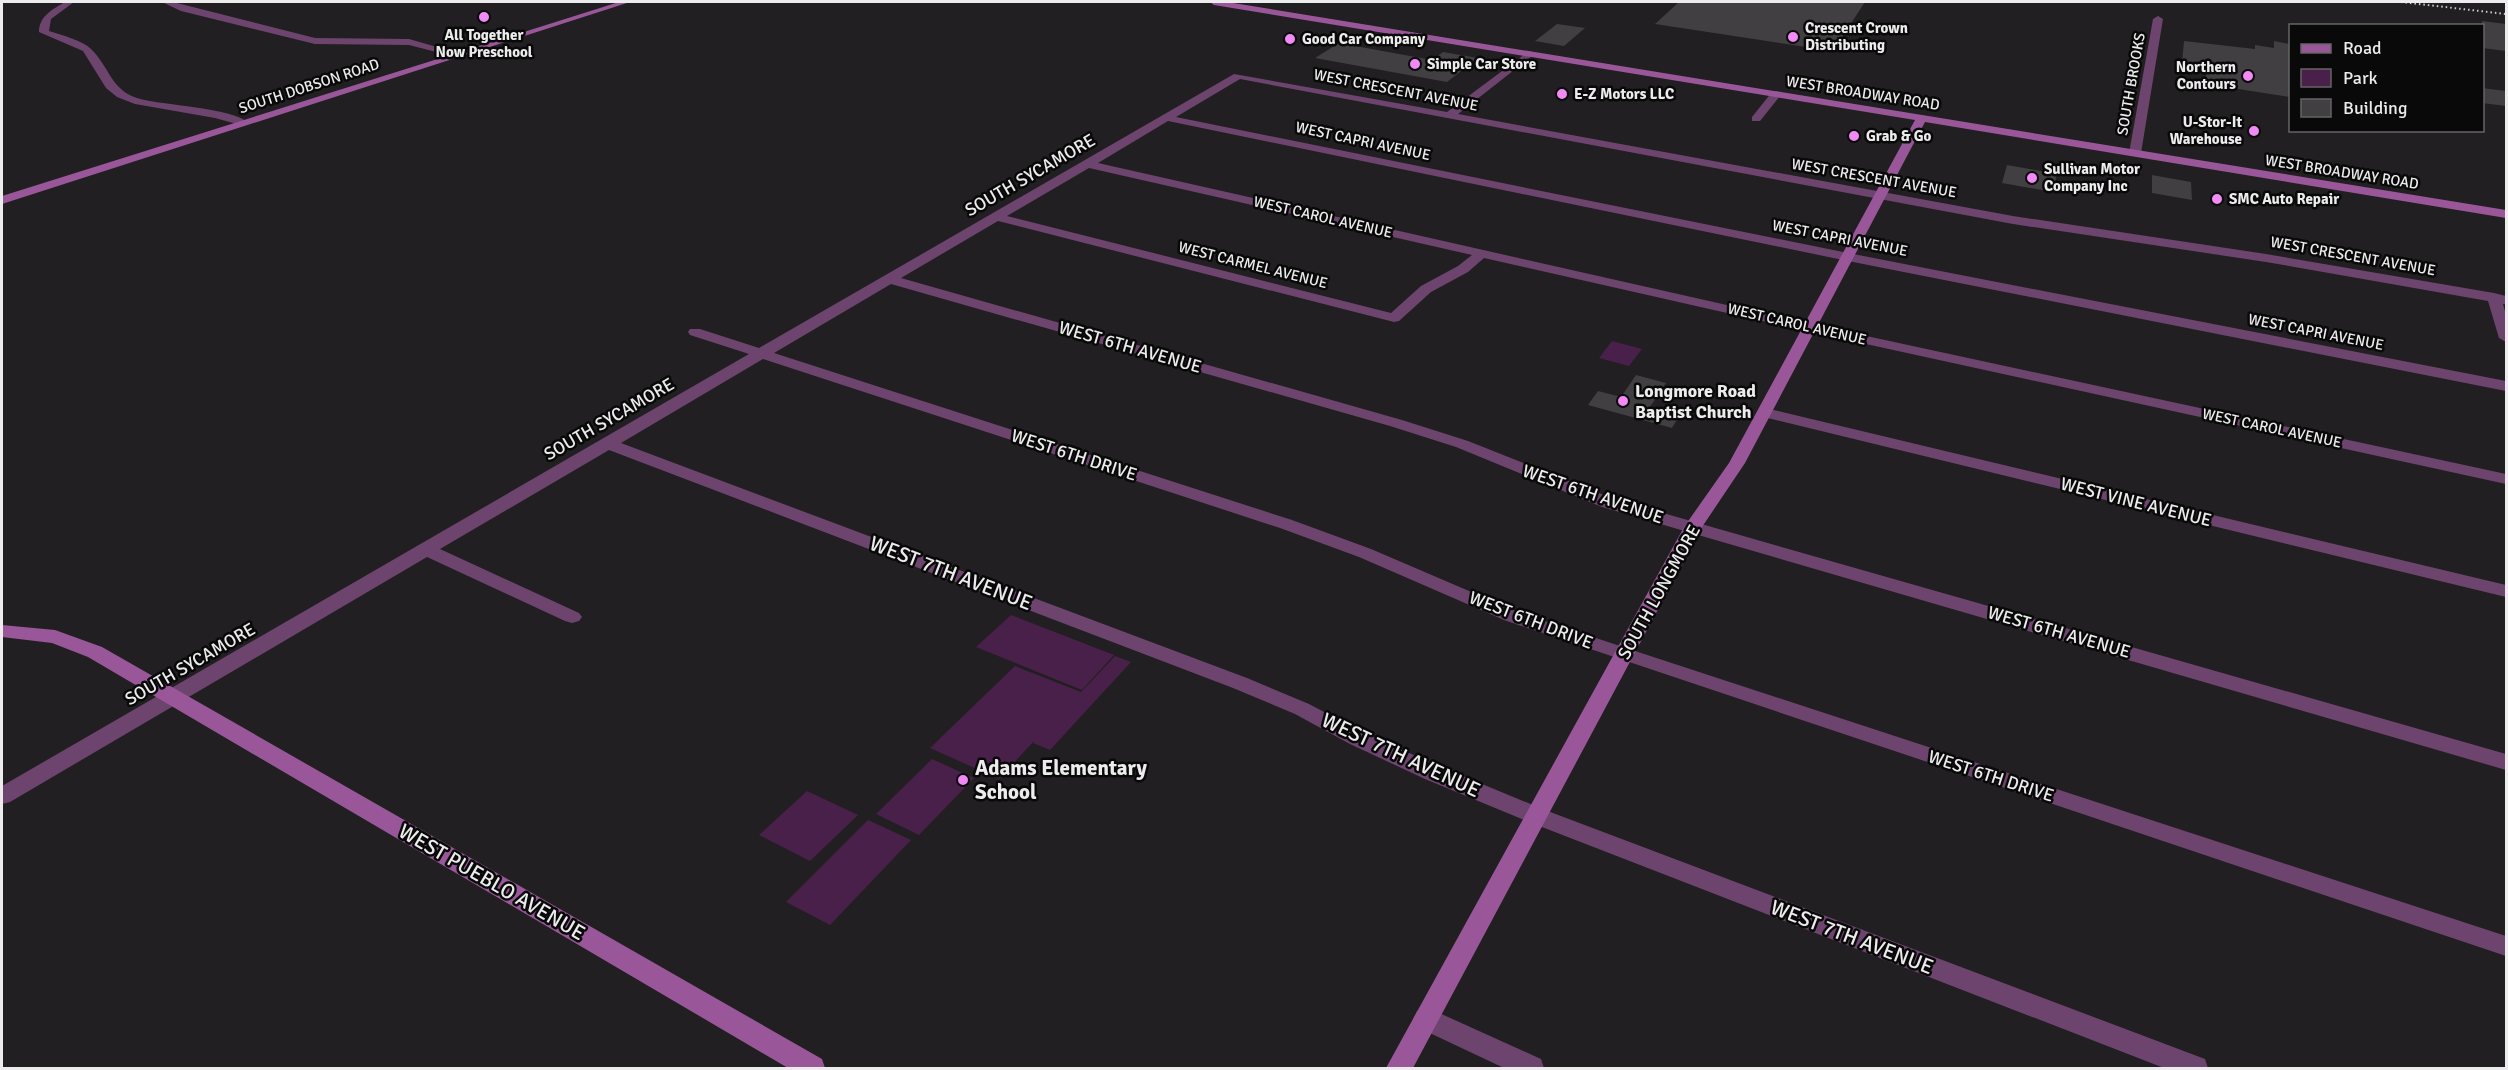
<svg xmlns="http://www.w3.org/2000/svg" width="2508" height="1070" viewBox="0 0 2508 1070" font-family="Signika,sans-serif">
	<rect width="100%" height="100%" fill="#211f21"/>
	<path fill="#49204a" d="M1612 341 1642 349 1629 366 1599 358Z
		M1011 615 1114 655 1082 690 976 647Z
		M1115 656 1131 662 1050 750 1033 743 1035 740 999 779 930 748 1015 666 1081 692Z
		M932 759 974 778 919 835 876 814Z
		M807 791 858 815 810 861 759 835Z
		M868 820 911 840 830 925 786 902Z"/>
	<path fill="#413f41" d="M1679 2H1865L1833 51 1655 24Z
		M2482 21 2506 24V51L2482 48Z
		M1557 24 1585 28 1564 46 1535 41Z
		M2184 41 2255 49V45L2274 48V41L2290 44V97L2206 84V67L2182 63Z
		M1339 43 1432 60 1443 52 1478 58 1447 82 1315 58Z
		M2482 88 2506 91V106L2482 103Z
		M2007 165 2057 174 2053 192 2002 183Z
		M2152 175 2191 182 2192 200 2152 193Z
		M1636 375 1666 383 1650 407 1680 415 1672 428 1588 405 1598 391 1621 397Z"/>
	<g fill="none" stroke-linecap="round" stroke-linejoin="round">
		<path fill="#6d446e" fill-rule="evenodd" d="M65 2H74L51 19 49 31C61 35 82 40 91 49 109 66 111 90 137 98 163 106 231 107 249 123L244 126 215 118 135 104 117 97 106 88 83 51 39 32C39 16 53 9 65 2Z
			M162 2H173L315 38 409 39 465 55 460 58 409 45 315 44 181 11Z
			M2158 16 2163 19 2141 153 2135 156 2129 153 2153 19Z
			M1529 51 1532 52V56L1458 114 2013 216 2266 254 2494 293 2506 296V304H2503L2506 315V342L2499 338 2488 301 2266 262 2013 224 1240 79 1176 117 1848 253 2506 381V391L1848 261 1168 121 1098 163 1811 324 2506 474V484L1811 332 1484 258 1468 272 1431 292 1399 321 1394 322 998 221 901 278 1402 420 1468 441 1614 499 2506 754V770L1602 507 1456 447 1390 426 891 284 774 353 1292 520 1371 549 1518 612 1632 650 2506 936V956L1504 620 1359 557 1280 528 763 359 621 443 1247 678 1309 704 1366 734 1441 767 1545 810 2205 1059 2208 1068H2164L1529 822 1425 779 1350 744 1295 714 1233 688 609 450 440 549 579 613 582 617 579 621 572 623 565 621 427 557 10 802 2 804V786L749 354 690 335 688 332 690 329H700L759 348 1234 74 1447 112ZM1089 168 1472 255 1458 266 1421 286 1391 313 1007 216Z
			M1776 91 1780 92V96L1760 121H1752V117L1772 92Z
			M1765 408 2506 585V597L1759 416 1757 413Z
			M1426 1007 1541 1059 1544 1068H1504L1417 1027 1413 1019 1417 1011Z"/>
		<path fill="#99579a" fill-rule="evenodd" d="M619 2H630L2 204V196Z
			M1210 2H1227L2506 210V218L1925 122 1745 463 1702 527 1413 1068H1386L1684 527 1729 463 1915 120 1214 5Z
			M2 625 55 630 102 647 822 1059 825 1068H788L88 657 52 643 2 637Z"/>
		<path stroke="#d0cfd0" stroke-width="2" stroke-dasharray="1.5 3" stroke-linecap="butt" d="M2401 2 2506 14"/>
	</g>
	<g fill="#f18af4" stroke="#0a090a" stroke-width="2">
		<circle cx="484" cy="17" r="6"/>
		<circle cx="1793" cy="37" r="6"/>
		<circle cx="1290" cy="39" r="6"/>
		<circle cx="1415" cy="64" r="6"/>
		<circle cx="2248" cy="76" r="6"/>
		<circle cx="1562" cy="94" r="6"/>
		<circle cx="2254" cy="131" r="6"/>
		<circle cx="1854" cy="136" r="6"/>
		<circle cx="2032" cy="178" r="6"/>
		<circle cx="2217" cy="199" r="6"/>
		<circle cx="1623" cy="401" r="6"/>
		<circle cx="963" cy="780" r="6"/>
	</g>
	<g text-anchor="middle" stroke-width="5" stroke-linejoin="round" paint-order="stroke">
		<g font-size="15" font-weight="bold" fill="#edeced" stroke="#0a090a" text-anchor="start">
			<text x="1805" y="33">Crescent Crown<tspan x="1805" dy="17">Distributing</tspan></text>
			<text x="484" y="40" text-anchor="middle">All Together<tspan x="484" dy="17">Now Preschool</tspan></text>
			<text x="1302" y="44">Good Car Company</text>
			<text x="1427" y="69">Simple Car Store</text>
			<text x="2236" y="72" text-anchor="end">Northern<tspan x="2236" dy="17">Contours</tspan></text>
			<text x="1574" y="99">E-Z Motors LLC</text>
			<text x="2242" y="127" text-anchor="end">U-Stor-It<tspan x="2242" dy="17">Warehouse</tspan></text>
			<text x="1866" y="141">Grab &amp; Go</text>
			<text x="2044" y="174">Sullivan Motor<tspan x="2044" dy="17">Company Inc</tspan></text>
			<text x="2229" y="204">SMC Auto Repair</text>
		</g>
		<g font-size="15" fill="#edeced" stroke="#0a090a">
			<text transform="translate(2131 84) rotate(-80)" y="5">SOUTH BROOKS</text>
			<text transform="translate(309 86) rotate(-18)" y="5">SOUTH DOBSON ROAD</text>
			<text transform="translate(1396 90) rotate(11)" y="5">WEST CRESCENT AVENUE</text>
			<text transform="translate(1863 93) rotate(9)" y="5">WEST BROADWAY ROAD</text>
			<text transform="translate(1363 141) rotate(12)" y="5">WEST CAPRI AVENUE</text>
			<text transform="translate(2342 172) rotate(9)" y="5">WEST BROADWAY ROAD</text>
			<text transform="translate(1874 178) rotate(10)" y="5">WEST CRESCENT AVENUE</text>
			<text transform="translate(1323 217) rotate(13)" y="5">WEST CAROL AVENUE</text>
			<text transform="translate(1840 238) rotate(11)" y="5">WEST CAPRI AVENUE</text>
			<text transform="translate(2353 256) rotate(10)" y="5">WEST CRESCENT AVENUE</text>
			<text transform="translate(1253 265) rotate(14)" y="5">WEST CARMEL AVENUE</text>
			<text transform="translate(1797 324) rotate(13)" y="5">WEST CAROL AVENUE</text>
			<text transform="translate(2316 332) rotate(11)" y="5">WEST CAPRI AVENUE</text>
			<text transform="translate(2272 428) rotate(12)" y="5">WEST CAROL AVENUE</text>
		</g>
		<g font-size="18" fill="#edeced" stroke="#0a090a">
			<text transform="translate(1030 175) rotate(-30)" y="6">SOUTH SYCAMORE</text>
			<text transform="translate(1130 347) rotate(16)" y="6">WEST 6TH AVENUE</text>
			<text transform="translate(609 419) rotate(-30)" y="6">SOUTH SYCAMORE</text>
			<text transform="translate(1074 455) rotate(18)" y="6">WEST 6TH DRIVE</text>
			<text transform="translate(1593 494) rotate(19)" y="6">WEST 6TH AVENUE</text>
			<text transform="translate(2136 502) rotate(14)" y="6">WEST VINE AVENUE</text>
			<text transform="translate(1659 592) rotate(-61)" y="6">SOUTH LONGMORE</text>
			<text transform="translate(1531 620) rotate(21)" y="6">WEST 6TH DRIVE</text>
			<text transform="translate(2059 632) rotate(16)" y="6">WEST 6TH AVENUE</text>
			<text transform="translate(190 664) rotate(-30)" y="6">SOUTH SYCAMORE</text>
			<text transform="translate(1991 776) rotate(18)" y="6">WEST 6TH DRIVE</text>
		</g>
		<g font-size="18" font-weight="bold" fill="#edeced" stroke="#0a090a" text-anchor="start">
			<text x="1635" y="397">Longmore Road<tspan x="1635" dy="21">Baptist Church</tspan></text>
		</g>
		<g font-size="21" fill="#edeced" stroke="#0a090a">
			<text transform="translate(951 573) rotate(21)" y="7">WEST 7TH AVENUE</text>
			<text transform="translate(1401 755) rotate(25)" y="7">WEST 7TH AVENUE</text>
			<text transform="translate(492 882) rotate(30)" y="7">WEST PUEBLO AVENUE</text>
			<text transform="translate(1852 937) rotate(21)" y="7">WEST 7TH AVENUE</text>
		</g>
		<g font-size="21" font-weight="bold" fill="#edeced" stroke="#0a090a" text-anchor="start">
			<text x="975" y="775">Adams Elementary<tspan x="975" dy="24">School</tspan></text>
		</g>
	</g>
	<rect width="2508" height="1070" fill="none" stroke="#edeced" stroke-width="6"/>
	<rect x="2289" y="24" width="195" height="108" fill="#0a090a" stroke="#656465" stroke-width="1.5"/>
	<rect x="2301" y="44" width="30" height="9" fill="#99579a" stroke="#656465" stroke-width="1.5"/>
	<text x="2343" y="54" font-size="18" fill="#edeced">Road</text>
	<rect x="2301" y="69" width="30" height="18" fill="#49204a" stroke="#656465" stroke-width="1.5"/>
	<text x="2343" y="84" font-size="18" fill="#edeced">Park</text>
	<rect x="2301" y="99" width="30" height="18" fill="#413f41" stroke="#656465" stroke-width="1.5"/>
	<text x="2343" y="114" font-size="18" fill="#edeced">Building</text>
</svg>
